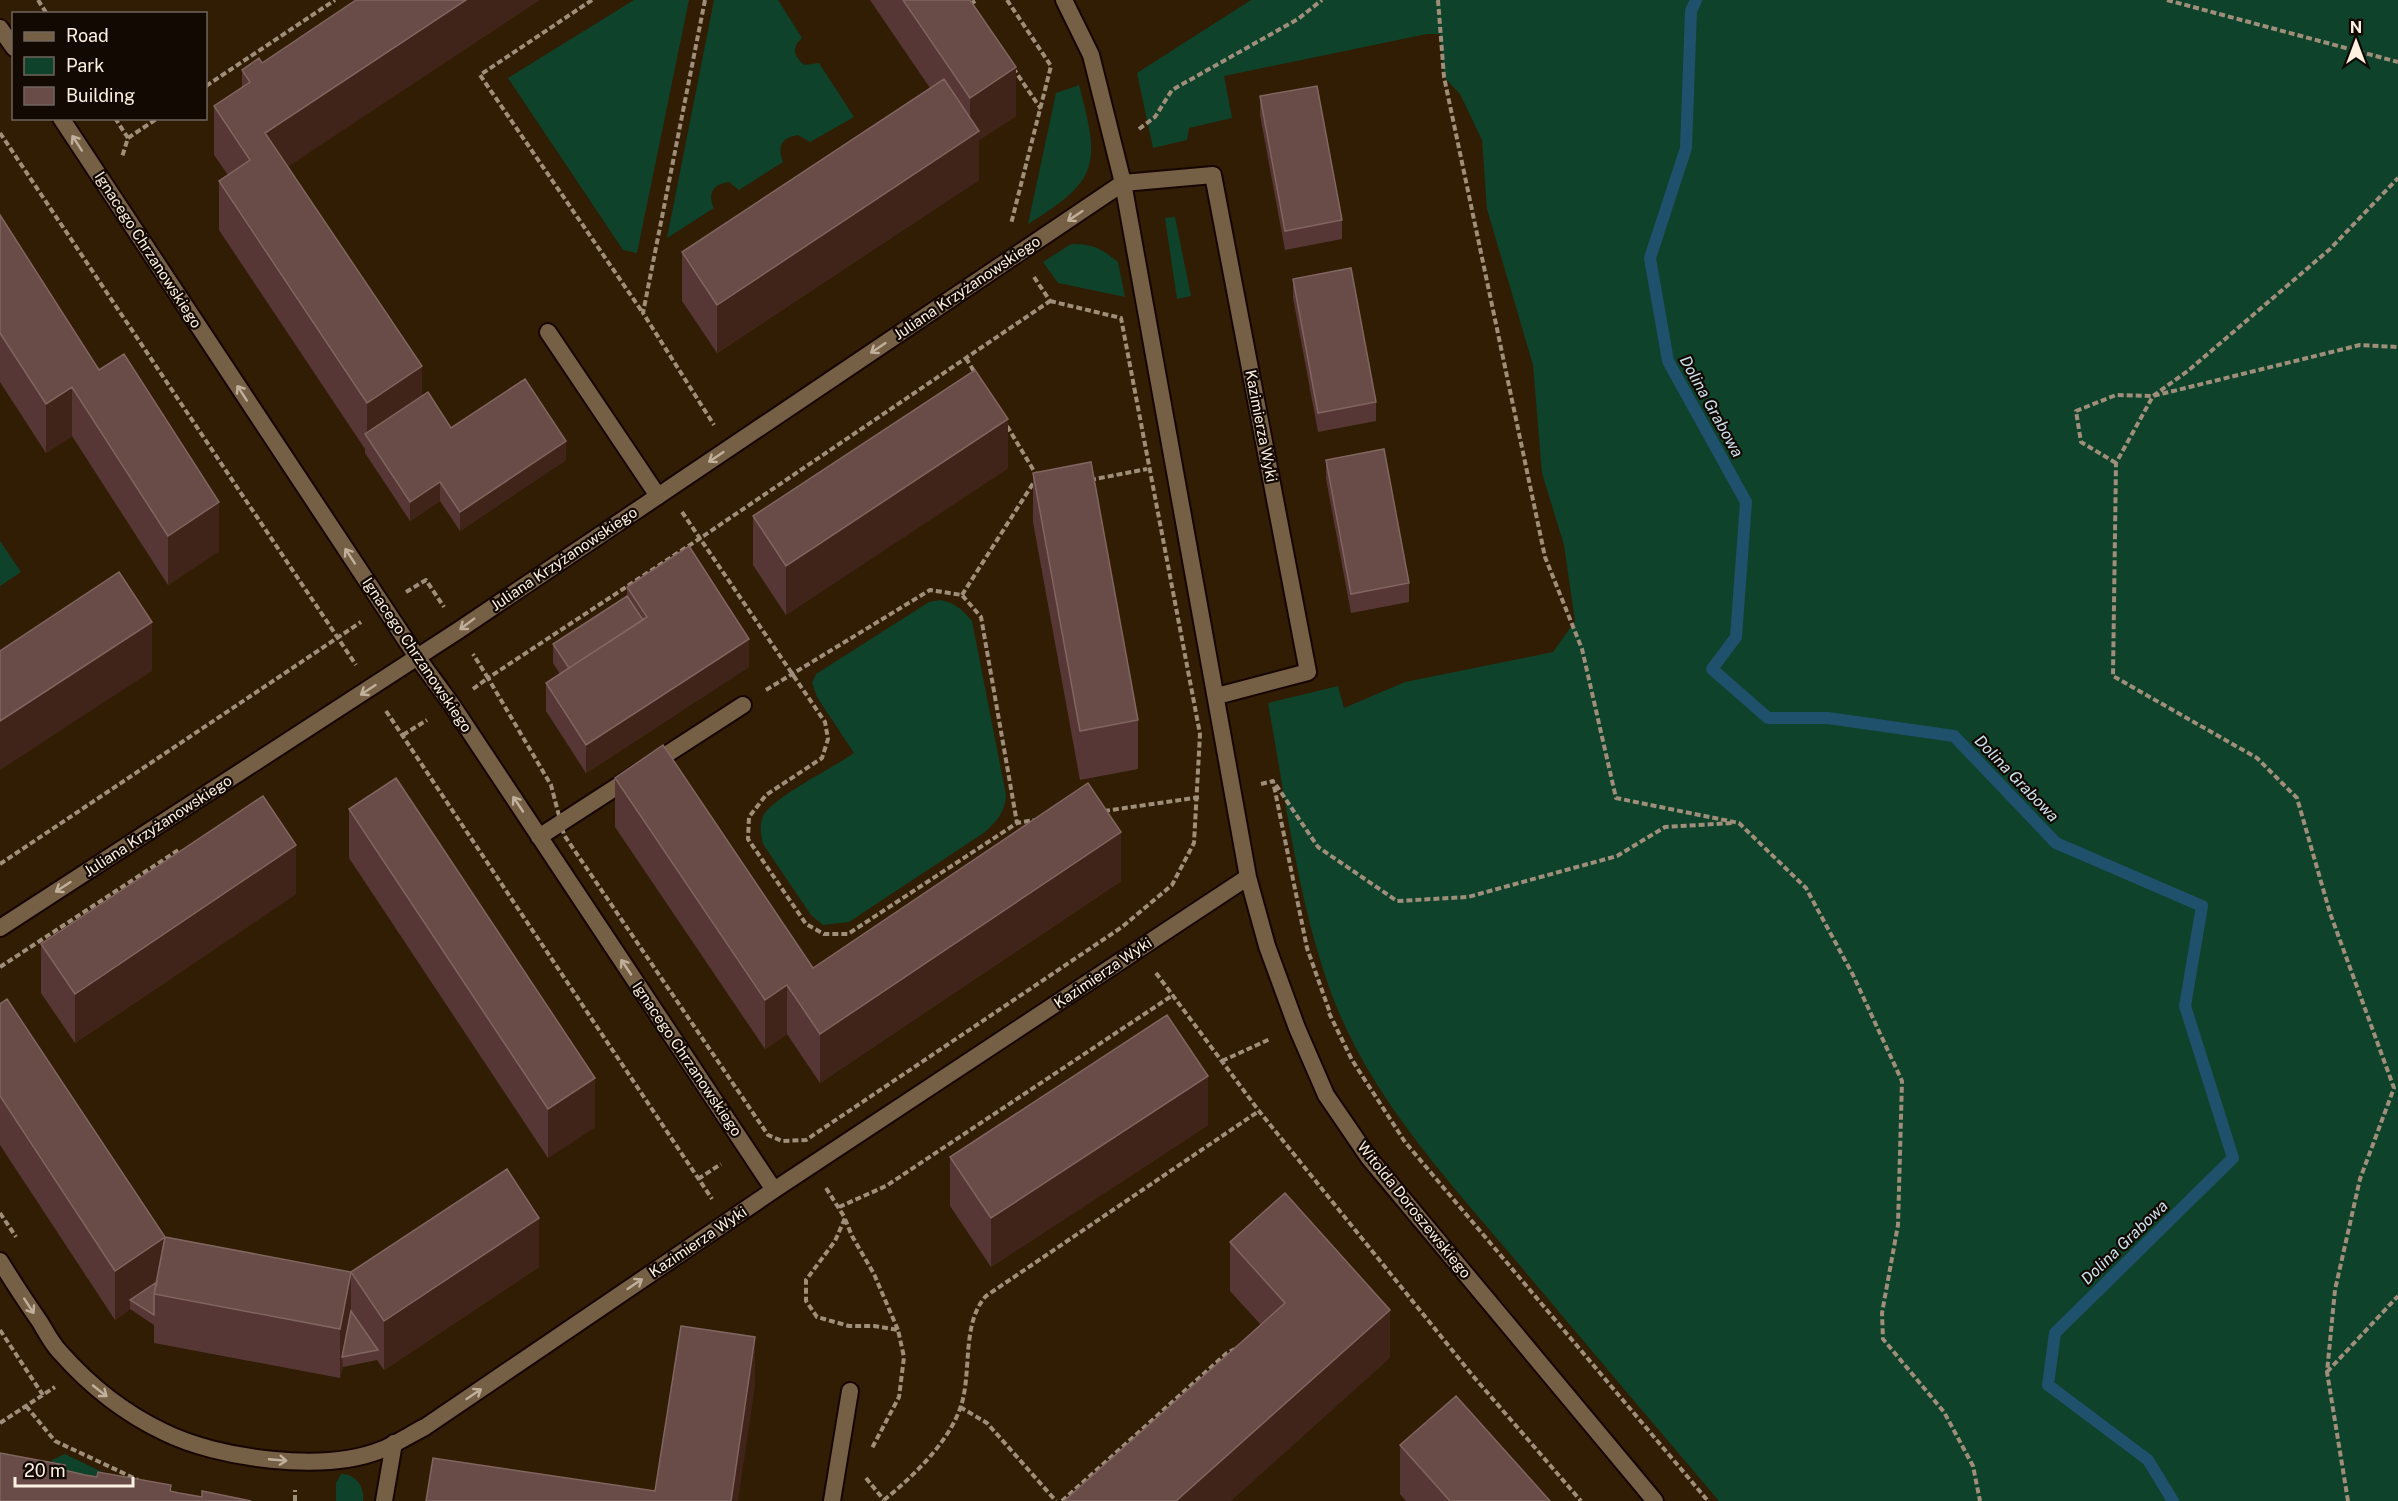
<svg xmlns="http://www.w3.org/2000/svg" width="2398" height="1501" viewBox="0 0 2398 1501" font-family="'Public Sans',sans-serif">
	<rect width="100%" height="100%" fill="#301d03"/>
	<path fill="#0f422a" d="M634 0H689L637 253 623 250 508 78Z
		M714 0H778L802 38C791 48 794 56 804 65L819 63 854 117 810 142 798 135C781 138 777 146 783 162L739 190 729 182C713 184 707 193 714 208L667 238Z
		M1251 0H2398V1501H1719C1652 1422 1585 1343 1518 1263 1446 1178 1365 1092 1328 984 1297 894 1285 796 1268 703L1338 686 1344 708 1405 682 1553 652 1575 621 1564 545 1542 473 1533 365 1487 209 1482 140 1460 94 1444 77 1440 34H1427L1224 76 1232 118 1189 128 1187 140 1153 148 1137 73Z
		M1079 85C1100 164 1100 180 1028 224L1056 93Z
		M1175 217 1191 296 1177 299 1165 218Z
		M1071 244C1094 244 1100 248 1118 262L1125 297 1058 283 1043 262Z
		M0 541 21 572 0 586Z
		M940 600C955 603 962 609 972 621L1006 795C1005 812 997 821 985 832L849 922 823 925 811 915 763 844C761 836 759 824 763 816 773 797 833 768 854 753L817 697 812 683 816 674 929 602Z
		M65 1454 158 1499 164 1501H44L52 1460Z
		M341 1474C356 1474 365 1487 363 1501H336V1483Z"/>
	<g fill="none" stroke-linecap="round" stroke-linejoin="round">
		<path stroke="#1f506c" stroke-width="12" d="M1696 0 1691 11 1686 148 1650 258 1668 361 1746 502 1736 637 1712 669 1768 718H1828L1954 736 2056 843 2202 906 2185 1006 2233 1158 2055 1333 2048 1385 2148 1460 2173 1501"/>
		<defs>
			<path id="service" d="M548 332 658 496
				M384 1501 394 1443"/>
			<path id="minor" d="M1064 0 1091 55 1123 183 1248 877 1267 946 1297 1028 1326 1095 1369 1158 1655 1501
				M0 28 14 48
				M61 118 417 657 452 705 774 1190
				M539 837 743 705
				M0 928 459 630 1123 183 1213 175 1308 672 1217 696
				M0 1261C13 1282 26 1302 40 1322 46 1332 52 1344 60 1352 89 1385 124 1413 164 1432 218 1459 324 1473 381 1450 396 1444 411 1434 425 1427L774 1190 1248 877
				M832 1501 850 1391"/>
		</defs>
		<use href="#service" stroke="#170600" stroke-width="20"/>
		<use href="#minor" stroke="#170600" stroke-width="20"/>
		<path stroke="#9f8e7a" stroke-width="4" stroke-dasharray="6 3" stroke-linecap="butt" d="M38 0 47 14
			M592 0 480 75 643 313
			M705 0 643 313 714 425
			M1007 0 1051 66 1011 224
			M1438 0 1444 77 1545 557 1582 649 1616 798 1739 823 1806 888 1853 975 1902 1081 1898 1225 1882 1313 1883 1339 1944 1412 1973 1466 1980 1501
			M2167 0 2398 62
			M970 4 977 0
			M1013 68 1041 109
			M206 86 335 0
			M115 118 128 138 122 157
			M1139 129 1155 117 1172 90 1298 19 1322 0
			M0 133 356 665
			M128 138 158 118
			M1034 277 1050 301
			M1050 301 1121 318 1200 734 1194 843 1172 885 1122 927 806 1140 782 1141 768 1135 564 835 551 785 488 678 699 539Z
			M966 358 975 373
			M1007 426 1037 476
			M2116 463 2081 442 2076 411 2116 395 2153 396 2360 345 2398 347
			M1090 480 1147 469
			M682 512 825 722 828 739 822 758 766 795 749 817 748 839 806 924 824 934H848L1017 823 1034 820
			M406 592 426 580 444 607
			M962 595 1034 482
			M473 689 488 678 473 654
			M766 690 930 590 962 595 981 617 1017 823
			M386 711 712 1199
			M403 735 427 720
			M1261 784 1273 781 1307 948 1330 1013
			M1276 785 1318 847 1397 901 1468 897 1617 856 1665 827 1732 823
			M1104 811 1201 797
			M0 864 361 622
			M0 967 180 849
			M1156 973 1259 1111 1473 1376 1581 1501
			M1329 1013 1352 1060 1405 1142 1708 1501
			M1222 1061 1270 1039
			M698 1179 721 1164
			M826 1188 845 1218 835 1241 806 1280V1301L817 1317 849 1326H874L898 1330 904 1357 899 1397 872 1448
			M839 1207 886 1186 1173 995
			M0 1213 16 1237
			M845 1219 852 1236 874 1274 898 1330
			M0 1330 43 1395
			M2327 1372 2398 1296
			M26 1406 55 1441 138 1480
			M960 1407 987 1423 1056 1501
			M0 1423 55 1387
			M866 1478 884 1500
			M884 1500C915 1475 957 1435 964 1394 970 1363 964 1320 986 1296L1259 1111
			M295 1501V1490
			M1062 1501 1227 1353 1235 1349
			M2348 1501 2327 1372 2335 1290 2360 1179 2394 1088 2330 913 2297 798 2257 758 2113 676 2116 463 2153 396 2189 370 2330 249 2398 178"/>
		<use href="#service" stroke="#766045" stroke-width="16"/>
		<use href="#minor" stroke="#766045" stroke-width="16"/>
	</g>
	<path fill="#573735" d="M356 0H539L288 166 422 396 451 428 566 460 460 531 440 501 410 521 365 453V449L219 230V181L228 175 214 155V106L242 87V70L262 63Z
		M870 0H970L1016 116 979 140V180L717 353 682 301V252L930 88Z
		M1260 96 1342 220V239L1285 250 1260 115Z
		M0 215 99 370 219 551 168 585 72 436 46 453 0 382Z
		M1293 279 1376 402V421L1318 432 1293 298Z
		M1326 460 1409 583V602L1351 613 1326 479Z
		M1008 468 786 615 753 565V516Z
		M1033 473 1138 720V769L1080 780 1033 522Z
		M627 587 749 667 586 773 546 711V683L560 674 553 663V644L627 596Z
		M615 778 813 968 1121 881 820 1083 787 1034 765 1049 615 827Z
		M349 809 595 1127 548 1158 349 858Z
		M296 894 75 1043 41 993V944Z
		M0 1004 165 1237 351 1272 539 1267 384 1370 377 1360 343 1367 340 1378 154 1343V1325L130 1309 115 1320 0 1145Z
		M1208 1125 991 1267 950 1206V1157Z
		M1230 1242 1390 1358 1261 1325 1230 1291Z
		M1400 1445 1550 1501H1406L1400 1494Z"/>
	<path fill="#402419" d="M466 0H539L265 182V133Z
		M1016 67V116L979 140V180L717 353V305L970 137V98Z
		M422 366V415L367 437V403Z
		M72 387V436L46 453V404Z
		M1008 419V468L786 615V566Z
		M566 441V460L460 531V512Z
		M440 482V501L410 521V502Z
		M219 502V551L168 585V536Z
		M152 622V671L0 770V721Z
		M749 639V667L586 773V745Z
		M1121 832V881L820 1083V1034Z
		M296 845V894L75 1043V994Z
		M787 985V1034L765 1049V1000Z
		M1208 1076V1125L991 1267V1218Z
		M595 1078V1127L548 1158V1109Z
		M539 1218V1267L384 1370V1321Z
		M165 1237 163 1287 130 1300V1309L115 1320V1271Z
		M351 1272V1321L342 1357 343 1367 340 1378V1329Z
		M1390 1310V1358L1231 1501H1176Z
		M755 1337V1386L738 1501H731Z"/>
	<path fill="#694b48" stroke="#806560" stroke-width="1.5" d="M356 0H466L265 133 422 366 367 403 219 181 250 160 214 106 250 82 242 70 259 58 262 63Z
		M903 0H970L1016 67 970 98Z
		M944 79 979 131 717 305 682 252Z
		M1317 86 1342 220 1285 231 1260 96Z
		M0 215 99 370 124 354 219 502 168 536 72 387 46 404 0 333Z
		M1351 268 1376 402 1318 413 1293 279Z
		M975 370 1008 419 786 566 753 516Z
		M525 379 566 441 460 512 440 482 410 502 365 434 428 392 451 428Z
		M1384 449 1409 583 1351 594 1326 460Z
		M1091 462 1138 720 1080 731 1033 473Z
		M689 546 749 639 586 745 546 683 647 617 627 587Z
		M119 572 152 622 0 721V651Z
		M627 596 643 620 569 668 553 644Z
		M663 745 813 968 1088 783 1121 832 820 1034 787 985 765 1000 615 778Z
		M396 778 595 1078 548 1109 349 809Z
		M263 796 296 845 75 994 41 944Z
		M7 999 165 1237 115 1271 0 1096V1004Z
		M1167 1015 1208 1076 991 1218 950 1157Z
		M507 1169 539 1218 384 1321 351 1272Z
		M1285 1193 1390 1310 1176 1501H1064L1285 1303 1230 1242Z
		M165 1237 351 1272 340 1329 154 1294Z
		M157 1282 154 1294V1315L130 1300Z
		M351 1311 378 1350 342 1357Z
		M681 1326 755 1337 731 1501H426L433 1458 655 1491Z
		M1456 1396 1550 1501H1450L1400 1445Z
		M0 1453 65 1465 64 1470 85 1475 97 1477 98 1472 171 1485 170 1491 179 1493 202 1497V1491L251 1501H0Z"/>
	<defs><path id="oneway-shaft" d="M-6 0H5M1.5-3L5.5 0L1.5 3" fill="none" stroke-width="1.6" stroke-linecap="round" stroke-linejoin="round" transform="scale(1.5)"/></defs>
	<g stroke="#c1b09b">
		<use href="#oneway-shaft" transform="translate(77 143) rotate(-123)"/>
		<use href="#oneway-shaft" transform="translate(1075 216) rotate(146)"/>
		<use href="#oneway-shaft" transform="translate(878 348) rotate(146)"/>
		<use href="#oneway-shaft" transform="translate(242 393) rotate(-123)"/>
		<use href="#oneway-shaft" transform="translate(716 457) rotate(146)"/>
		<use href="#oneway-shaft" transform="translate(350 556) rotate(-123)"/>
		<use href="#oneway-shaft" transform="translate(467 624) rotate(143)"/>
		<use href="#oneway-shaft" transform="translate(368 690) rotate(147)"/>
		<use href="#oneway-shaft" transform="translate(518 804) rotate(-124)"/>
		<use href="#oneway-shaft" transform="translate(63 887) rotate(147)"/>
		<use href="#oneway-shaft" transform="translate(626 967) rotate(-124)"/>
		<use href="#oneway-shaft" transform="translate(635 1284) rotate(-34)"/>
		<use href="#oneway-shaft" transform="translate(29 1306) rotate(57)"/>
		<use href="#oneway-shaft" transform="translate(100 1391) rotate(38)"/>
		<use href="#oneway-shaft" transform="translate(474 1394) rotate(-34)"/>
		<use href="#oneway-shaft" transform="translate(278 1460) rotate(5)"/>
	</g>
	<g text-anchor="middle" stroke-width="4.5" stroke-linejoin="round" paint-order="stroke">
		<g font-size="15" fill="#fff1e2" stroke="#110902">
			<text transform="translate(148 250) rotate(57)" y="5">Ignacego Chrzanowskiego</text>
			<text transform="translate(967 288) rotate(-34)" y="5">Juliana Krzyżanowskiego</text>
			<text transform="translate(1261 426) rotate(79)" y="5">Kazimierza Wyki</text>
			<text transform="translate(564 559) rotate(-34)" y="5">Juliana Krzyżanowskiego</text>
			<text transform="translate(417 655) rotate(56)" y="5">Ignacego Chrzanowskiego</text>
			<text transform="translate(158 826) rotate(-33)" y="5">Juliana Krzyżanowskiego</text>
			<text transform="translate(1103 973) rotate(-34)" y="5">Kazimierza Wyki</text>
			<text transform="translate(687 1059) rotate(56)" y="5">Ignacego Chrzanowskiego</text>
			<text transform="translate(1414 1210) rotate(51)" y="5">Witolda Doroszewskiego</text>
			<text transform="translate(698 1242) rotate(-34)" y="5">Kazimierza Wyki</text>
		</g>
		<g font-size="16" font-style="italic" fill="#cde2f0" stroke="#110902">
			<text transform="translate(1712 406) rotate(61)" y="6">Dolina Grabowa</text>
			<text transform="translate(2017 778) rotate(46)" y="6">Dolina Grabowa</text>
			<text transform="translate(2124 1242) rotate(-44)" y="6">Dolina Grabowa</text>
		</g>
	</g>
	<rect x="12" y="12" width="195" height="108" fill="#110902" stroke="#70665c" stroke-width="1.5"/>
	<rect x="24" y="32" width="30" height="9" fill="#766045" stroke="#70665c" stroke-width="1.5"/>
	<text x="66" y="42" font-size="18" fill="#fff1e2">Road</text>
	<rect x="24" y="57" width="30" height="18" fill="#0f422a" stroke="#70665c" stroke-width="1.5"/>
	<text x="66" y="72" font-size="18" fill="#fff1e2">Park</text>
	<rect x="24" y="87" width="30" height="18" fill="#694b48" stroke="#70665c" stroke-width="1.5"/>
	<text x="66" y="102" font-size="18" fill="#fff1e2">Building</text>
	<g transform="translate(2356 42)" stroke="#110902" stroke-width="4.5" paint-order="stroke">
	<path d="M0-4.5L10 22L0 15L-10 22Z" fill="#fff1e2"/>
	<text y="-9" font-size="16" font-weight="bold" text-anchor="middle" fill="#fff1e2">N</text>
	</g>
	<path d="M15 1477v9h118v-9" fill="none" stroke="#fff1e2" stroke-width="3"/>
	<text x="24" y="1477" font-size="18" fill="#fff1e2" stroke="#110902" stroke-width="4.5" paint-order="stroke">20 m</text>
</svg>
